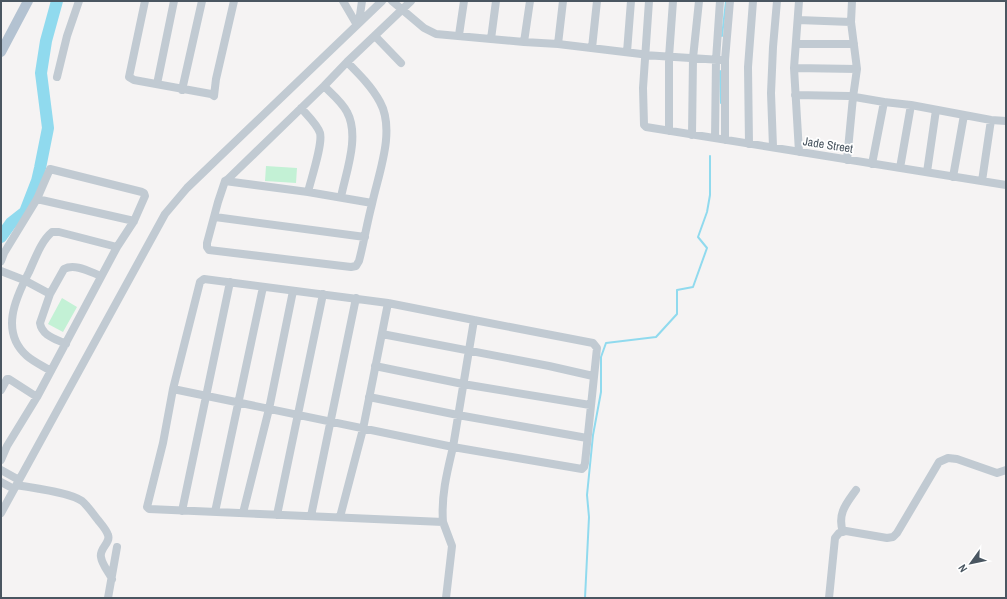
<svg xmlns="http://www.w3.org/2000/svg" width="1007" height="599" viewBox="0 0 1007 599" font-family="'Archivo Narrow',sans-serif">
	<rect width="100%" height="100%" fill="#f5f3f3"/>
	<path fill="#c3f1d5" d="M266 166 297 168 296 183 265 181Z
		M62 298 77 307 63 332 48 324Z"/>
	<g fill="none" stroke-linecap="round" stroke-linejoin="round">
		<path stroke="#90daee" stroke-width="2" d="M722 36 726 1
			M720 71 721 103
			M585 598 589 517 587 495 593 435 601 392V357L606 343 656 337 677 314V290L693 287 707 248 698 237 707 212 710 195V156"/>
		<path stroke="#90daee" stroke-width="12" d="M1 237 11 223 25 212 37 181 40 168 48 128 41 73 46 41 57 1"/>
		<path stroke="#c1cad2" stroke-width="8" d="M145 1 129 77 134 80 211 94 214 96 216 79 234 1
			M343 1 357 25
			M392 1 424 28 436 34 524 42 558 44 641 54
			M649 1 643 88 644 125 646 127 1006 185
			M798 20 851 22
			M359 22 362 1
			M459 35 464 1
			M375 36 401 63
			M491 39 496 1
			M524 42 530 1
			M558 44 563 1
			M796 44H854
			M592 48 597 1
			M627 52 631 1
			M644 55 721 60
			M347 62C359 74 372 87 380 102 396 131 378 175 372 204 367 223 364 242 359 261L356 266 351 267 209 250 207 247V243L218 202 225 181 228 179 324 86Z
			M347 62 411 1
			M794 68 857 69
			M57 77 67 36 79 1
			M157 84 174 1
			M324 86C332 94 342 102 347 112 360 136 346 172 341 197
			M182 90 202 1
			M795 95 849 96 884 102 911 105 991 120 1006 121
			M301 108C307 115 317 124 320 133 323 144 311 179 308 192
			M669 131V57L673 1
			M692 135 693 58 699 1
			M715 138 716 60 720 1
			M725 140V60L730 1
			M749 144 748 67 753 1
			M773 147 771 93 773 47 777 1
			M799 152 794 68 799 1
			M847 160 853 97 857 69 851 22 852 1
			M872 164 884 102
			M900 168 911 105
			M927 172 936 110
			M953 177 964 115
			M225 181 308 192 372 203
			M982 181 991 120
			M37 199 134 221
			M215 217 365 237
			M1 261 4 253 37 199 50 169 142 192 144 193 145 196 134 221 117 247 37 397 7 446 1 460
			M1 271 24 280 50 294
			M382 334 549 366 593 376
			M66 344C56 339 42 336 40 323L50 294 64 269C75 263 90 272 101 276
			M375 366 463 384 590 405
			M51 371C43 366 34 362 27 356 0 332 15 299 29 272 35 259 41 241 52 232H59L117 247
			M173 389 453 447 474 320 388 303
			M1 390 7 379H9L37 397
			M369 397 458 415 587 438
			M1 470 19 480
			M1 482 14 489
			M17 485C32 488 70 492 82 501 88 506 93 514 98 520 101 524 106 529 108 535 111 543 99 548 101 557 102 565 109 572 112 579
			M182 511 230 282
			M215 512 263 287
			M1 513 165 214 187 188 382 1
			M243 513 269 409 293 291
			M277 515 323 294
			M311 516 356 298
			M340 517 363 429 388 303 204 279 200 282 173 389 163 443 147 507 149 509 443 522 452 546 446 598
			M443 522C441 496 447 472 453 447L582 469 584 467 585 463 597 348 593 343 474 320
			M843 532C837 514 846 504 856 490
			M108 598 117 547
			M829 598 835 538 839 533 846 531 887 538 893 537 897 533 939 462 948 458 957 459 997 473 1006 470"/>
		<path stroke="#b3c2d1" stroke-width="10" d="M1 52 28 1"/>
	</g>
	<g text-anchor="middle" stroke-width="3.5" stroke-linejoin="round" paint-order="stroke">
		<g font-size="12" fill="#4a5661" stroke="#fff">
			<text transform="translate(828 145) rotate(9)" y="4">Jade Street</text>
		</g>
	</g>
	<rect width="1007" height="599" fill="none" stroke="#4a5661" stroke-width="4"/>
	<g transform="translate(971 563) rotate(237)" stroke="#ffffff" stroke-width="3" paint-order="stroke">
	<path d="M0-3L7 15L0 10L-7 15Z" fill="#4a5661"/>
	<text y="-6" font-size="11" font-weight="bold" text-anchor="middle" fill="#4a5661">N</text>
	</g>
</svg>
